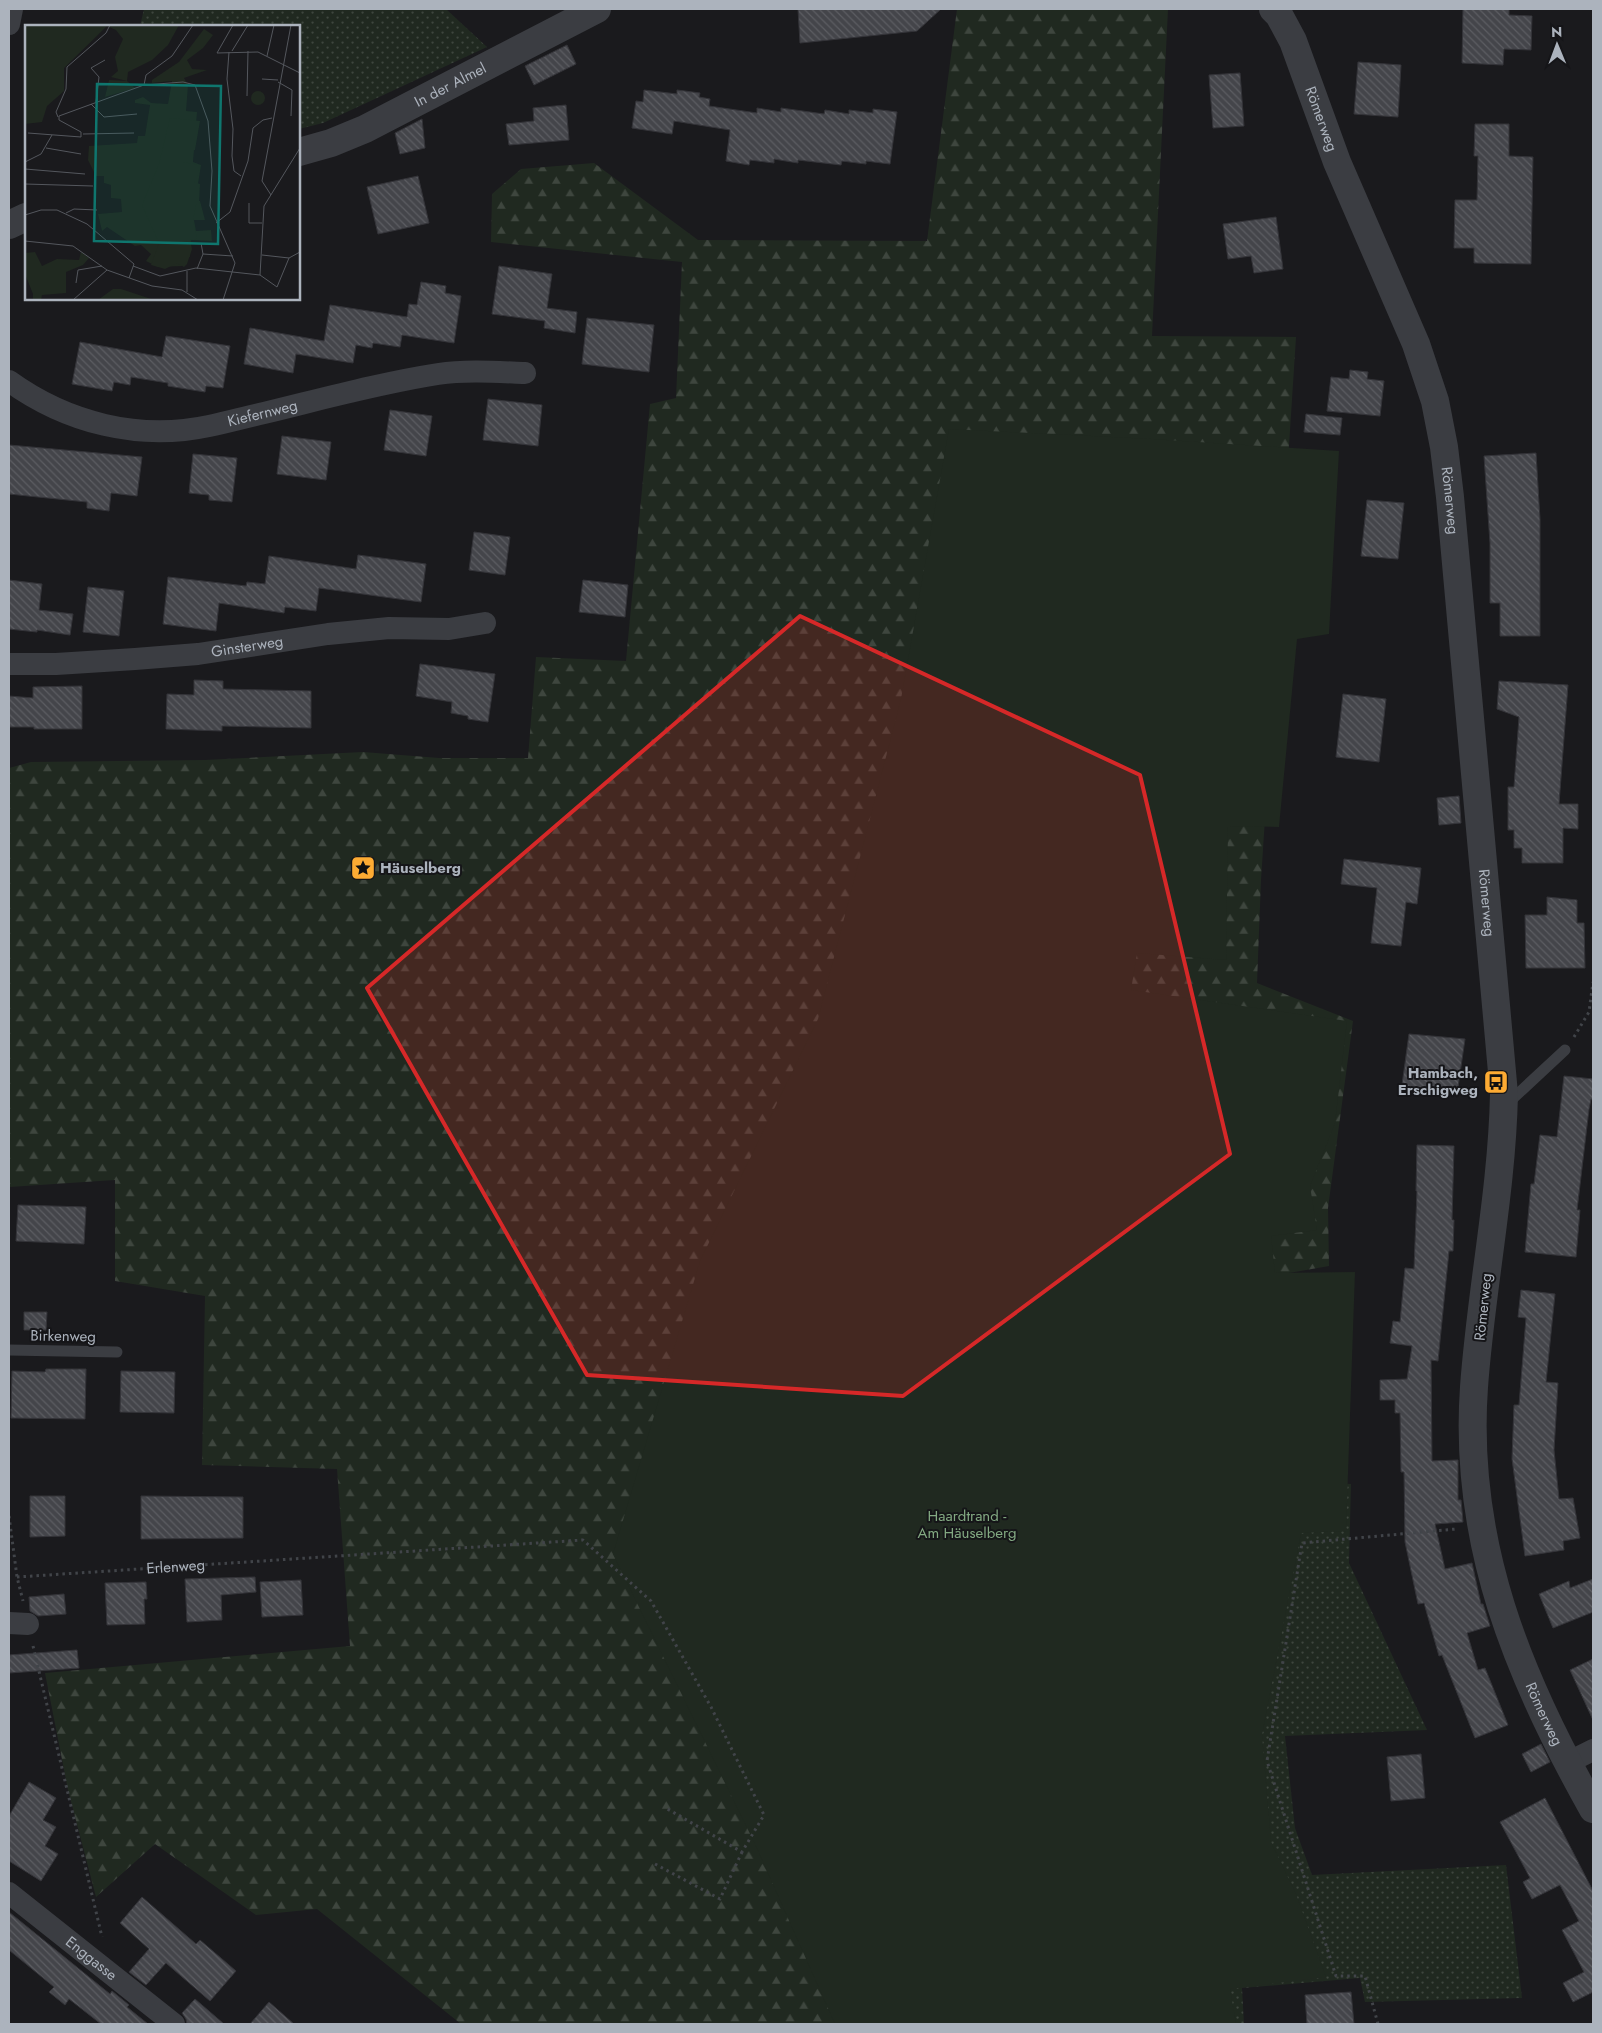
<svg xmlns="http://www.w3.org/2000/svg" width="1602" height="2033" viewBox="0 0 1602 2033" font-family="Jost,sans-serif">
	<defs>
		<pattern id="grass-dots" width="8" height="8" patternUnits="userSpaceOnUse" patternTransform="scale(1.25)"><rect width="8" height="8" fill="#202920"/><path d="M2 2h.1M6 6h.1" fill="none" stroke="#3e463e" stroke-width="1.8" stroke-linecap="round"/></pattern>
		<pattern id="forest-firs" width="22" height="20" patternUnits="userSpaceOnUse" patternTransform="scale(1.25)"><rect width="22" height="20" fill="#202920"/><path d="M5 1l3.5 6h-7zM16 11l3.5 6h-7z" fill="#3e463e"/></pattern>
		<pattern id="building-back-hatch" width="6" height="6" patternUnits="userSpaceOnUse" patternTransform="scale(1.25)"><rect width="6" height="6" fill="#44454a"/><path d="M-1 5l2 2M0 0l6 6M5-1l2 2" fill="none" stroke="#5c5d62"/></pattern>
	</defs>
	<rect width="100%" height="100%" fill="#1a1a1d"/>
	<path fill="url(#grass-dots)" d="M144 9H446L487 47 323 123 299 129V26H140Z
		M1135 1473 1351 1484 1349 1563 1427 1730 1285 1736 1295 1828 1312 1875 1506 1865 1522 1998 1365 2002 1360 1978 1242 1988 1244 2024H965Z"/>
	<path fill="url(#forest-firs)" d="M957 9H1168L1152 336 1296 337 1261 880 1257 983 1353 1021 1328 1208 1329 1266 1220 1285 965 2024H461L317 1909 256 1915 155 1844 96 1897 68 1790 45 1673 350 1646 337 1469 202 1465 205 1296 115 1281V1180L9 1187V768L31 762 205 760 363 752 439 758H528L536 657 626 661 650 404 676 398 682 262 491 242 492 194 521 169 594 163 698 240 927 241Z"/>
	<path fill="#202920" d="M949 429 1151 439 1339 451 1329 634 1297 639 1279 827 1228 826 1226 960 1137 953 1131 990 1347 1021 1335 1123 1310 1186 1317 1230 1271 1236 1275 1273 1355 1272 1346 1531 1301 1533 1262 1735 1271 1842 1296 1894 1326 1977 1230 1989 1236 2024H835L755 1844 613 1554 700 1261 818 1019 901 699Z"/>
	<path fill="url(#building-back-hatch)" stroke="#343439" d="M798 9H941L917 31 800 43Z
		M1463 9H1509V15L1532 16 1531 50 1504 49 1503 65 1462 63Z
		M567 45 576 64 534 85 525 66Z
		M1358 62 1401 65 1398 117 1354 114Z
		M1240 73 1244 126 1213 128 1209 75Z
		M644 90 677 94V90L700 93 699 97 710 99 709 106 757 113V108L781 112V108L824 114 825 110 849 114V110L873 113V109L897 112 890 164 866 161V164L842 161 841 165 798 160V163L774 159V163L750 160 749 165 726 161 730 130 674 121 672 134 632 128 636 101 643 102Z
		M566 105 569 140 509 145 506 124 534 121 533 108Z
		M422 119 425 148 400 154 395 133Z
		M1475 124H1509V156L1533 157 1531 264 1474 263V248H1454L1455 200H1477L1478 156H1474Z
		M418 176 429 223 378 234 367 187Z
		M1276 217 1283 269 1254 273 1251 256 1228 259 1223 224Z
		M499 266 552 274 547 308 577 312 575 333 544 328 545 321 492 314Z
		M421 282 446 286 445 293 461 296 454 343 402 335 400 347 373 343 372 348 356 345 353 363 296 354 293 373 244 364 250 328 324 341 330 305 407 317 409 304 417 305Z
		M587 318 654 325 649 372 582 364Z
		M166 336 230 346 223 388 206 386 205 392 168 386V383L131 377 130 385 114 382 112 391 72 384 80 342 162 357Z
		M1350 370 1368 372 1367 379 1384 381 1380 416 1327 411 1331 377 1349 379Z
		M488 399 542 405 538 446 483 440Z
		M390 410 432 416 426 456 384 450Z
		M1306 414 1342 418 1340 435 1304 432Z
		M282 436 331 442 326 480 277 474Z
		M9 445 142 457 137 496 111 493 109 511 87 508V502L9 494Z
		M1536 453 1540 519V636H1500V603H1490V543L1484 456Z
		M193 454 237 458 232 502 209 500V495L189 493Z
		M1367 500 1404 503 1398 559 1361 556Z
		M474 532 510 537 505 575 469 570Z
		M358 555 426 564 421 602 319 588 316 611 285 607 284 613 219 603 216 631 163 624 168 577 246 586 247 582 265 584 269 556 356 569Z
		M9 580 42 584 39 610 73 614 70 635 37 630V632L9 629Z
		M583 580 628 585 625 617 579 612Z
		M88 587 124 591 119 636 83 632Z
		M420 664 495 674 488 722 468 719V716L451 713 452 702 416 696Z
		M194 680 223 681V689L311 691V728L222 726V731L166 729 167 694 194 695Z
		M1499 681 1568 685 1559 804H1578V829L1563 828V863H1522V848H1514V830H1508V787H1514L1519 717 1497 709Z
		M82 686V729H34V727H9V696L33 698V687Z
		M1343 694 1386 699 1379 762 1336 757Z
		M1459 796 1461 823 1439 825 1437 798Z
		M1344 859 1421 868 1417 904 1406 902 1401 946 1371 943 1377 888 1341 884Z
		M1547 897 1577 900V923H1584L1585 968H1526L1525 915H1547Z
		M1409 1034 1465 1039 1457 1094 1408 1088 1402 1085Z
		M1564 1076 1593 1079V1100L1591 1099 1589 1109 1577 1210H1580L1576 1257 1525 1252 1531 1184H1534L1540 1135 1557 1137Z
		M1417 1145 1454 1146 1452 1220H1454L1453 1251H1449L1438 1361 1431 1360 1432 1461 1458 1460V1500H1461L1463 1522 1435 1524 1445 1569 1472 1563 1481 1604H1483L1490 1626 1467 1633 1478 1670 1485 1668 1508 1725 1475 1738 1442 1655 1439 1656 1424 1603 1418 1604 1405 1542 1404 1472H1401L1400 1413H1395V1400H1380V1380L1407 1379 1412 1346 1390 1343 1393 1321 1400 1322 1405 1268 1414 1269 1417 1191H1416Z
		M18 1205 86 1207 84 1244 16 1241Z
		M1521 1290 1555 1294 1546 1382 1558 1383 1554 1450 1559 1499 1573 1498 1580 1538 1563 1541 1564 1550 1525 1556 1512 1459 1514 1405H1519L1526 1318 1518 1317Z
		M24 1312H47L46 1330H24Z
		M46 1369H86L85 1419 11 1418 12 1371 45 1372Z
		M121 1371 175 1372 174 1413 120 1412Z
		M30 1496H65V1536L30 1537Z
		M141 1496 243 1497V1538L141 1539Z
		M255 1577 256 1592 221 1595 222 1620 187 1622 185 1579Z
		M1593 1579V1612L1553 1628 1539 1594 1569 1581 1570 1588Z
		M301 1580 303 1615 262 1617 260 1582Z
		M146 1582 147 1599H144L145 1624 107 1625 105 1583Z
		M64 1594 66 1614 38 1616 30 1611 29 1597Z
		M77 1650 79 1668 9 1673V1655Z
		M1593 1659V1720L1570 1670Z
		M1541 1744 1550 1762 1531 1772 1522 1754Z
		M1421 1754 1425 1798 1391 1801 1387 1757Z
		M29 1782 56 1798 43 1820 56 1827 45 1846 58 1854 41 1881 9 1861V1816Z
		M1545 1798 1593 1891V1992L1573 2002 1563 1983 1584 1972 1562 1930 1579 1921 1560 1885 1532 1899 1523 1882 1530 1878 1500 1822Z
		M142 1897 196 1944 200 1940 236 1971 210 2001 166 1963 146 1985 129 1972 149 1949 120 1923Z
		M9 1912 110 1994 112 1991 129 2005 127 2007 148 2024H101L69 1999 65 2005 49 1992 54 1987 9 1950Z
		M1351 1992 1354 2024H1307L1305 1995Z
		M195 1999 224 2024H187L186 2019 182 2013Z
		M269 2002 294 2024H250Z"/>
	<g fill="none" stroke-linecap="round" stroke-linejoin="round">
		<g stroke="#414449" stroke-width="3" stroke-dasharray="2.5 4" stroke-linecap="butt">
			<path d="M1574 1037 1589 1012 1593 982"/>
			<path d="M9 1516 17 1577 23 1601"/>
			<path id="s1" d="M17 1577 583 1540 651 1601 711 1707 764 1815 742 1852 664 1807"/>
			<path d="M33 1646 102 1937"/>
			<path d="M655 1864 720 1899 742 1852"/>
			<path d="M1378 2024 1365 1976H1336L1267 1761 1302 1543 1456 1529"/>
		</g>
		<path stroke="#3b3d42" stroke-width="11" d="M1508 1103 1565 1050
			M9 1350 117 1352"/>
		<g stroke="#3b3d42" stroke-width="22">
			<path d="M9 24 12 9"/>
			<path id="s2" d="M9 381C67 423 139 441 209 426 228 422 246 417 264 413 322 399 380 383 438 374 467 370 496 372 525 373"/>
			<path id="s3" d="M9 664H56L135 659 198 654 328 634 389 628 449 629 485 623"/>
			<path d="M9 1623 28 1624"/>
			<path d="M1567 1763 1593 1750"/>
			<path id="s4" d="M9 1893 174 2024"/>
		</g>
		<g stroke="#3b3d42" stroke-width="28">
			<path id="s5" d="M1273 9 1279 15 1293 41 1337 162 1416 344 1435 401 1444 447 1450 497 1504 1094C1502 1192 1481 1289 1474 1387 1463 1543 1518 1676 1593 1809"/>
			<path id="s6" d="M299 152 331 143 365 129 597 9"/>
			<path d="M9 225 26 217"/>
		</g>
	</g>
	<path fill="#d62828" fill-opacity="0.2" stroke="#d62828" stroke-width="4" stroke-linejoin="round" d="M800 616 1140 775 1230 1154 903 1396 587 1375 367 988Z"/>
	<defs>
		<symbol id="sight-square" viewBox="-11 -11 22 22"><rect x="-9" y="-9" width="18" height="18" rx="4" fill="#fdab33" stroke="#151518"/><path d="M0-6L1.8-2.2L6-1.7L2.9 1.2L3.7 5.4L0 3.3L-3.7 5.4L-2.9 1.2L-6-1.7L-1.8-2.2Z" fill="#111"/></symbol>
		<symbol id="bus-square" viewBox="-11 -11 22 22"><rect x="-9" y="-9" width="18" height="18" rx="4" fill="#fdab33" stroke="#151518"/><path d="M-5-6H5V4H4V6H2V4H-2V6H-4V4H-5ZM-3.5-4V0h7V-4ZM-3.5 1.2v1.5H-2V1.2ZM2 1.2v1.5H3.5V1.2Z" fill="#111"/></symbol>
	</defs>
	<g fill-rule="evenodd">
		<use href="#sight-square" x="349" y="854" width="28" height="28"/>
		<use href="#bus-square" x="1482" y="1068" width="28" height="28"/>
	</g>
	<g text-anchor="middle" stroke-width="4" stroke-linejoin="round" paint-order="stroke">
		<g font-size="15" fill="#acb3bd" stroke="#151518">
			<text dy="5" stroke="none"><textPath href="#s6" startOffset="166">In der Almel</textPath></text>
			<text dy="5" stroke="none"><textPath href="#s5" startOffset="121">Römerweg</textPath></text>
			<text dy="5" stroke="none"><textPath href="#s2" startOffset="266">Kiefernweg</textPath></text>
			<text dy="5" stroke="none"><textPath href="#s5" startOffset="526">Römerweg</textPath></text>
			<text dy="5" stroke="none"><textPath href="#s3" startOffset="239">Ginsterweg</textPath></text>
			<text dy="5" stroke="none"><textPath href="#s5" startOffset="930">Römerweg</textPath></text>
			<text transform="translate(1483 1307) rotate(-84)" y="5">Römerweg</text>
			<text transform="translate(63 1336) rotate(1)" y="5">Birkenweg</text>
			<text dy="5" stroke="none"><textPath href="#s1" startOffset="159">Erlenweg</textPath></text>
			<text dy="5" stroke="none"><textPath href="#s5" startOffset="1755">Römerweg</textPath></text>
			<text dy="5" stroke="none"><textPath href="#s4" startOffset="105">Enggasse</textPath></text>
		</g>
		<g font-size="15" font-weight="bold" fill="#acb3bd" stroke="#151518" text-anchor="start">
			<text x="380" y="873">Häuselberg</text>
			<text x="1478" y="1078" text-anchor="end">Hambach,<tspan x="1478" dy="17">Erschigweg</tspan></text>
		</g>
		<g font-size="15" fill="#83a982" stroke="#151518">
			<text x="967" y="1521">Haardtrand -<tspan x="967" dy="17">Am Häuselberg</tspan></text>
		</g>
	</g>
	<g transform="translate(25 25)">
		<rect width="275" height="275" fill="#1a1a1d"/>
		<path d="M84 55 102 56 110 63 80 72ZM158 174 175 176 180 195H169L171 206 186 205 187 216 166 215 165 232 153 228Z" fill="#202920"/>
		<path d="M0 0H154L143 20 127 35 103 47 102 56 86 52 93 46 90 32 98 14 91 5 82 1 39 43V66L22 81 17 97 0 99ZM179 4 188 10 178 23 162 35 167 44 182 45 159 53 163 60 161 86 172 87 168 137 176 140 173 159 165 160 157 241 133 242 121 236 126 229 116 220 110 221 82 202 77 206 73 189 97 187 96 174 86 173V160L79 158V151H71L63 135 64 121 112 118 113 111H120L125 80 110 78V75L118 72 126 78 143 79 147 56 127 58V55L154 37ZM10 227 17 241 32 234 54 235 56 227 64 233 58 240 41 247V268L17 270 16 275H8V269L0 249V228ZM88 264H96L129 275H73Z" fill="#202920"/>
		<path d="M226 73a7 7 0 1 1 14 0a7 7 0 1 1-14 0ZM145 93 175 96 170 125H166V135L158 137 175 140 172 156 169 157 175 159 174 179 171 180 168 195 172 214 165 215 167 224 162 239 159 242 152 238 140 244 126 240 134 218 117 180 134 139Z" fill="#202920"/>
		<path fill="none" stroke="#54575d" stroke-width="1" d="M208 0 192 28 233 27 275 48M207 26 223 0M204 27 202 54 208 104 207 131 209 146 216 151M242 31 249 0M237 54 253 55M253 57 267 65 266 91M119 60 121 50 147 31 168 0M222 71 223 26M71 77 74 52 66 43 80 35M66 79 79 92 112 89M33 92 31 87 41 64 42 42 81 8 85 0M3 108 56 112V107L34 95V91L119 60 158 57 170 60 183 96 187 146 185 181 210 238 198 275M58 109 109 108M21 123 56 129M0 137 16 129 27 110M0 144 60 149M0 159 68 161M246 170 237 156 266 0M224 178V198H237M41 188 49 184 72 185M0 190 16 185H32L62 199 109 239 104 253M191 198 205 187 223 136 228 103 238 95 247 93M0 216 48 221 82 245 127 261 157 265 173 275M178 229 208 231M237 230 264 233 275 227M108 241 135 251 171 243 235 250M172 244 178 229 176 218M235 250 239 181 275 123M235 250 252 262M51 258 53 245 77 241M252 262 264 233M162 267V246M48 275 82 245"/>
		<path fill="#0f766e" fill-opacity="0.15" stroke="#0f766e" stroke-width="2.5" d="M72 59 196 61 193 219 69 216Z"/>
		<rect width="275" height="275" fill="none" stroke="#acb3bd" stroke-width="2.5"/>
	</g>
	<rect width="1602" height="2033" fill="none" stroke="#acb3bd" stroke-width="20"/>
	<g transform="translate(1557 45) rotate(359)" stroke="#151518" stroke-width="4" paint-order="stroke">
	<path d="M0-4L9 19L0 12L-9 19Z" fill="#acb3bd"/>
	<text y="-8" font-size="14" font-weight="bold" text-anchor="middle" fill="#acb3bd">N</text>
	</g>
</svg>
